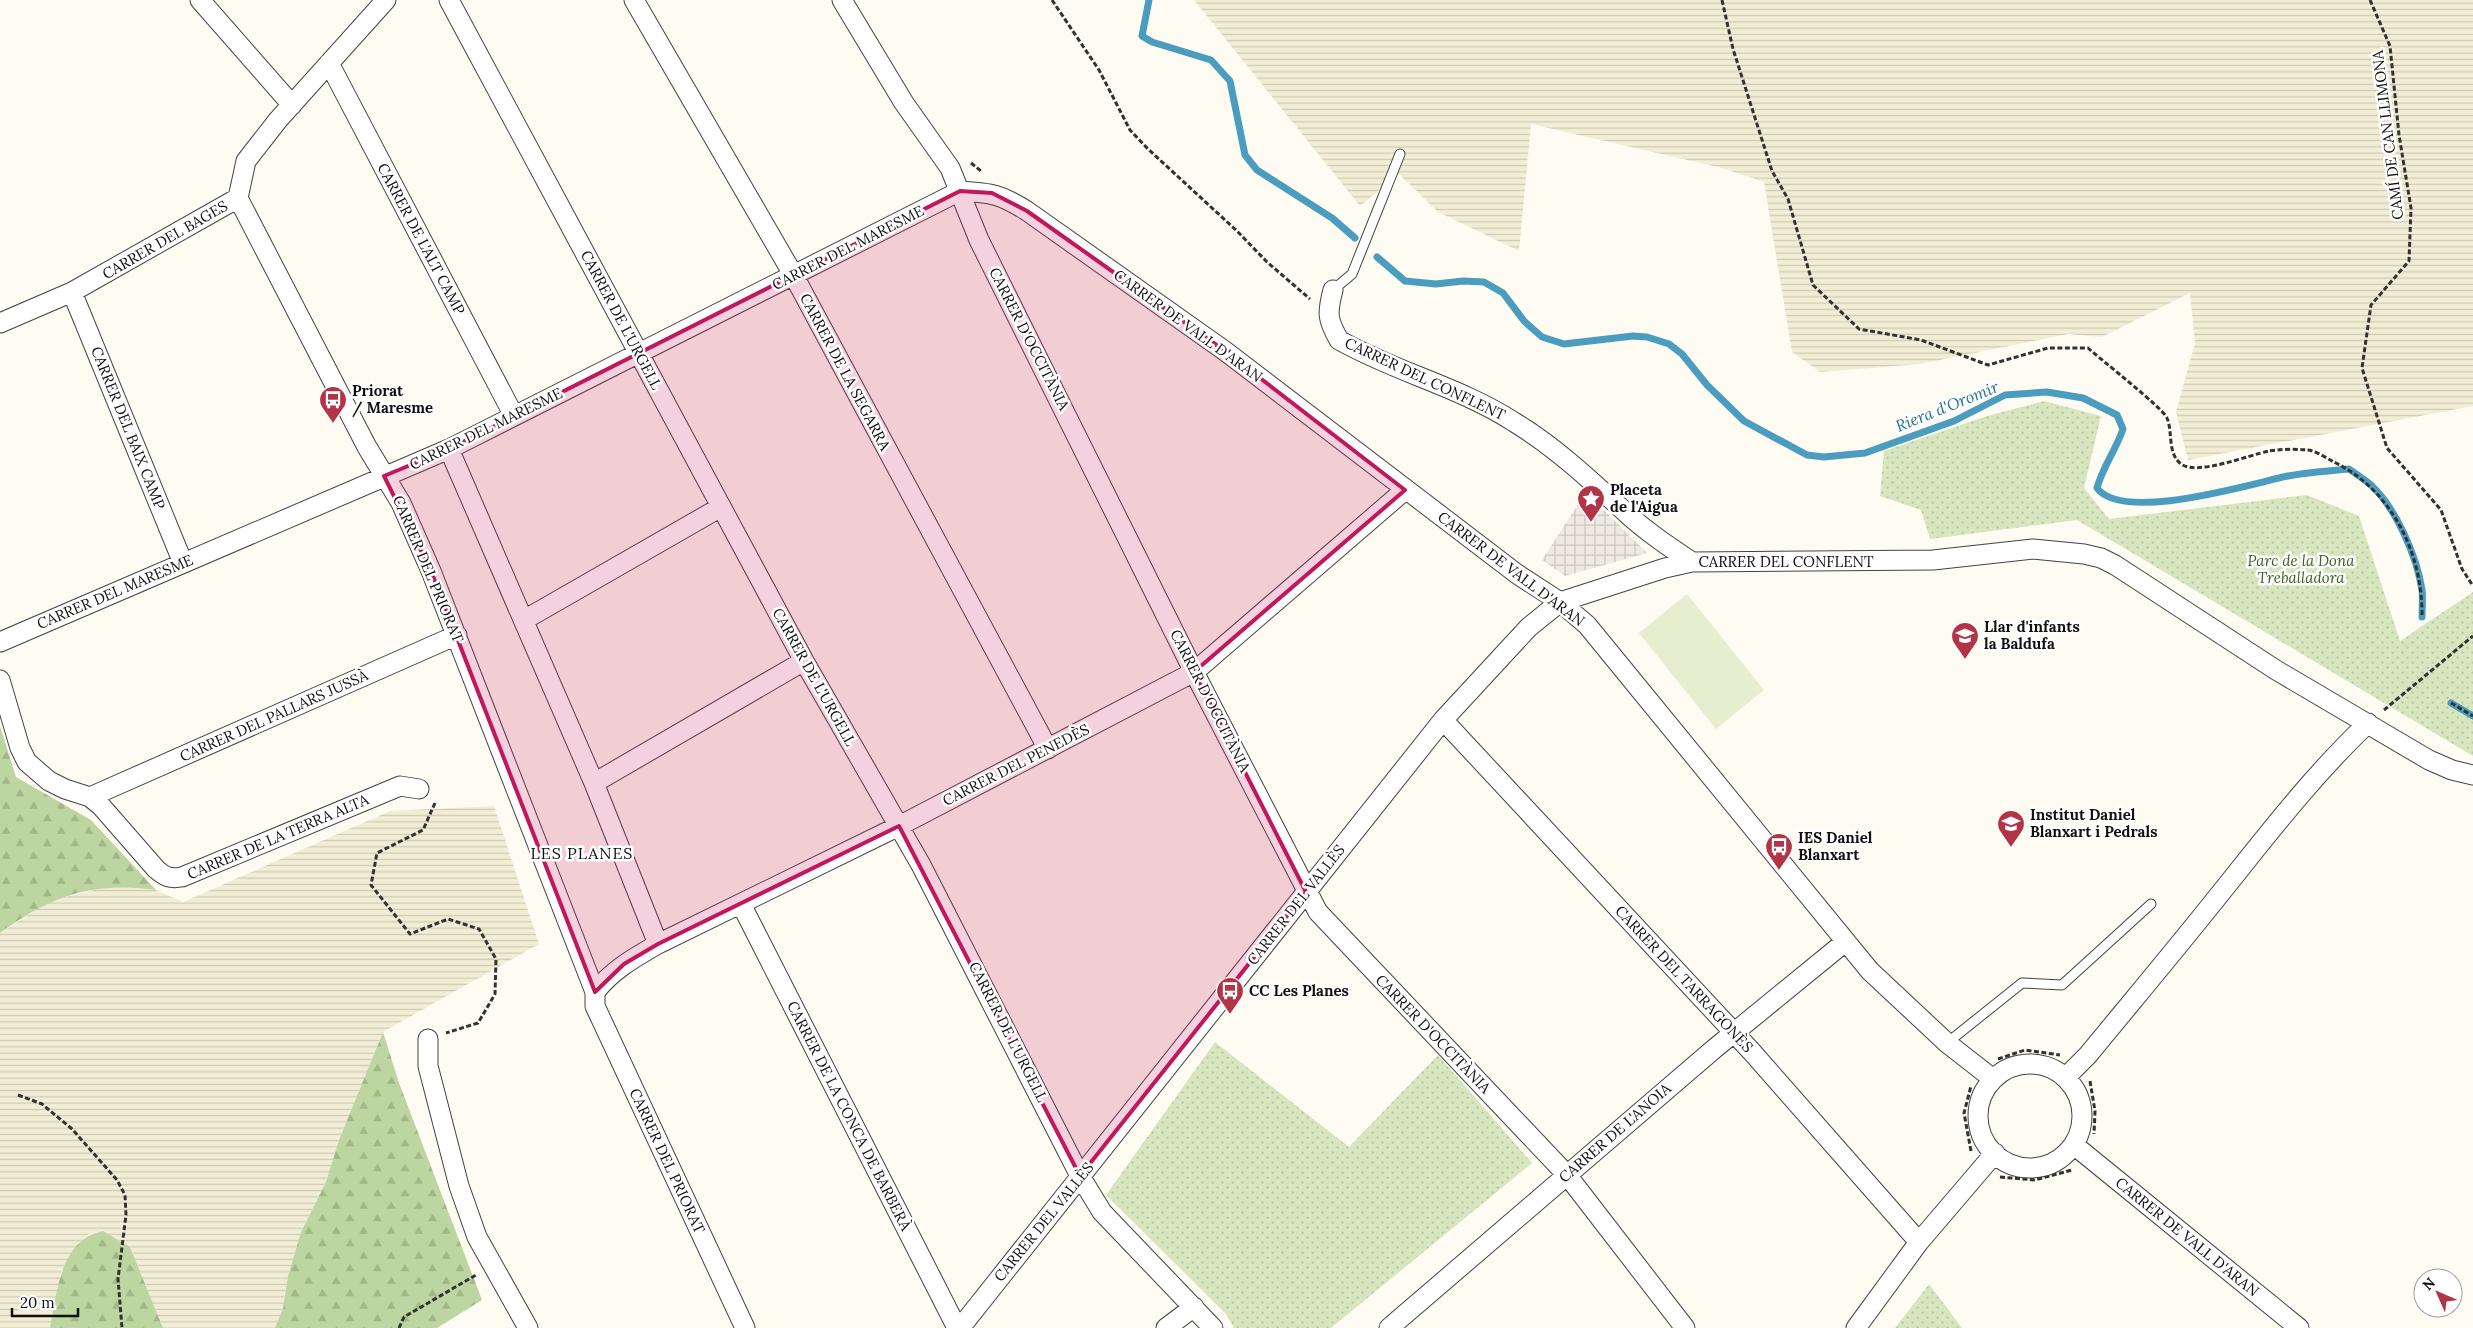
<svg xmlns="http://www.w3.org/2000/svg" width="2473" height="1328" viewBox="0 0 2473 1328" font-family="Lora,serif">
	<defs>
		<pattern id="farmland-rules" width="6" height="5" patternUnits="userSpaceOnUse" patternTransform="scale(1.25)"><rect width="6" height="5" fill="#f2edd5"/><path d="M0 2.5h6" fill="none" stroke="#cecab6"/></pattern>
		<pattern id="green-dots" width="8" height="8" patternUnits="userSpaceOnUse" patternTransform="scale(1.25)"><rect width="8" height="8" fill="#d7e6bf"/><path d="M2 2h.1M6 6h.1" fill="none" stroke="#b8c4a3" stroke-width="1.8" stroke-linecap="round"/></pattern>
		<pattern id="forest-firs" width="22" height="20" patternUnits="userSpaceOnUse" patternTransform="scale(1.25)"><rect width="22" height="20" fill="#bdd5a0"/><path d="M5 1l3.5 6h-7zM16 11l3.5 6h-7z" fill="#a1b689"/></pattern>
		<pattern id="plaza-grid" width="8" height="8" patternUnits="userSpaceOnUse" patternTransform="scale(1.25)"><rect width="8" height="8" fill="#eeeae2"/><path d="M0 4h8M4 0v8" fill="none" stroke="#cbc8c1"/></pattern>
	</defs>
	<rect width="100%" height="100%" fill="#fefbf3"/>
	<path fill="url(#farmland-rules)" d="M1194 0H2473V406L2188 460 2176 412 2195 343 2190 293 2102 337 2068 334 1920 364 1820 372 1792 352 1764 182 1722 168 1531 124 1519 251 1438 212 1399 174 1360 206Z
		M494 806 539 944 383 1032 339 1140 326 1182 301 1232 288 1276 283 1309 275 1328H163L130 1247 103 1231 89 1234 78 1244 62 1270 50 1328H0V933L42 906 56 899 103 888 122 887 156 890 183 902 390 811Z"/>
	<path fill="url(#green-dots)" d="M2044 401 2101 416 2084 488 2109 519 2307 495 2359 516 2400 641 2473 592V756L2077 520 1930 539 1921 510 1880 496 1884 451 1987 416Z
		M1215 1042 1349 1147 1438 1055 1532 1163 1331 1328H1234L1226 1314 1106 1195Z
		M1929 1284 1962 1328H1895Z"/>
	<path fill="url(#forest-firs)" d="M0 726 16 777 91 820 156 890C92 881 51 896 0 933Z
		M383 1032 399 1083 482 1300 437 1328H275L283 1308 288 1276 301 1232 326 1182 339 1140Z
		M103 1231 130 1247 163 1328H50C57 1293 60 1239 103 1231Z"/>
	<path fill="#e7eed0" d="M1687 594 1764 690 1716 729 1639 633Z"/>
	<path fill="url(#plaza-grid)" d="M1586 492 1647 553 1565 576 1542 560Z"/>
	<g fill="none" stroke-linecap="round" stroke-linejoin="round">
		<path stroke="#4b9dc0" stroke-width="7" d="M1149 0 1142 36 1152 42 1211 60 1230 81 1245 155 1257 170 1332 218 1355 238
			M1377 257 1405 281 1436 284 1463 281 1484 282 1503 293 1524 321 1542 337 1564 344 1633 336 1647 337 1669 344 1682 354 1707 385 1744 421 1807 455 1824 457 1865 453 1954 421 2005 395 2047 392 2083 398 2117 415 2123 429C2116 450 2103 466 2097 488 2123 523 2250 484 2288 476 2308 472 2329 471 2349 469 2356 474 2364 479 2371 485 2396 508 2417 557 2422 590 2423 599 2422 609 2422 617
			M2451 703 2473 716"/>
		<defs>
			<path id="lane" d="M1333 290 1352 274 1400 154
				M1947 1043 2022 983 2062 985 2151 904"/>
			<path id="street" d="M200 0 292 105
				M449 0 804 661 921 865 1080 1176 1102 1212 1213 1328
				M634 0 794 276 1048 749
				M842 0 904 103 950 168 979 240 1194 672 1318 912 1567 1175 1685 1328
				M329 63 514 416
				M960 191C992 193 1000 194 1027 211L1225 351 1517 574 1560 602 1587 625 1870 971 1947 1043 1993 1079
				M238 198 367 447 401 503 431 571 595 992V1006L745 1328
				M1333 290C1327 313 1327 319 1339 340 1395 372 1460 387 1514 422 1555 447 1588 478 1623 510 1644 530 1668 546 1692 562
				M72 292 183 563
				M0 323 72 292 238 198 246 161 278 120 386 0
				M449 449 594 783 658 944
				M524 620 721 507
				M0 642 449 449 960 191
				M0 680 20 748 27 762 49 781 65 789 90 797 101 806 156 869C165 877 170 879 182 877L400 786 419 789
				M1443 720 1752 1052 1919 1242
				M594 783 804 661
				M90 797 457 635
				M741 904 957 1328
				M595 992C612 970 634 958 658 944L899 826 1194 672 1405 490
				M428 1039V1066L459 1186 477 1237 528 1328
				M1978 1116a52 52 0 1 1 104 0a52 52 0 1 1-104 0Z
				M2066 1077 2088 1055C2129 1005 2171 955 2211 905 2262 842 2309 779 2368 723
				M2074 1145 2299 1328
				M960 1328 1443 720 1529 627 1560 602 1665 568 1692 562 1933 560 2033 549 2084 554 2101 558 2115 565 2276 670 2429 760 2452 770 2473 775
				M1166 1328 1194 1307
				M1389 1328 1714 1049 1845 942
				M1856 1328 1919 1242 1995 1153"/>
		</defs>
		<use href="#lane" stroke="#434343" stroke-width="11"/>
		<use href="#street" stroke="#434343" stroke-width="21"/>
		<path stroke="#323232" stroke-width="3" stroke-dasharray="5 2.5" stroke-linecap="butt" d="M1052 0 1099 70 1130 130 1148 149 1237 231 1267 262 1310 299
			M1722 0 1733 49 1772 171 1788 199 1813 285 1859 329 1921 340 1988 365 2048 348H2088C2099 358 2164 409 2167 418 2173 432 2167 453 2181 464 2197 476 2249 455 2269 451 2280 449 2295 449 2307 450 2315 450 2326 458 2334 462 2392 490 2423 554 2422 617
			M2370 0 2390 46 2399 135 2411 208 2409 261 2371 305 2362 368 2387 448 2441 510 2462 569 2473 586
			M971 163 981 171
			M2451 703 2473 716
			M2384 710 2473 636
			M435 803 423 830 377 853 371 885 410 934 448 919 479 929 496 959 495 994 478 1023 446 1033
			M1998 1059 2025 1050 2060 1055
			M2090 1081 2095 1111 2094 1134
			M18 1095 42 1104 72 1129 117 1180 125 1195 126 1215 118 1279 122 1328
			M1971 1151 1964 1113 1971 1086
			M2000 1177 2035 1180 2072 1170
			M399 1328 404 1317 476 1275"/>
		<use href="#lane" stroke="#fff" stroke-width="9"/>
		<use href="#street" stroke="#fff" stroke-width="19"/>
	</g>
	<path fill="#c2185b" fill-opacity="0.2" stroke="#c2185b" stroke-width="4" stroke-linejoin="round" d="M960 191 992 193 1027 211 1225 351 1405 490 1194 672 1306 892 1080 1176 899 826 658 944 624 964 595 992 431 571 384 476 449 449Z"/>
	<defs>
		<symbol id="bus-pin" viewBox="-11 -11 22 30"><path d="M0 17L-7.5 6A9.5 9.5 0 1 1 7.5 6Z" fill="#b33447" stroke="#fff"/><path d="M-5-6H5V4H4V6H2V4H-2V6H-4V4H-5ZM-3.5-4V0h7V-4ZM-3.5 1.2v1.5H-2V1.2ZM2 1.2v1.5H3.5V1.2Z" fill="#fff"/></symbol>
		<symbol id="sight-pin" viewBox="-11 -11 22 30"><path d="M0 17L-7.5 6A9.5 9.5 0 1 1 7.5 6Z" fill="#b33447" stroke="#fff"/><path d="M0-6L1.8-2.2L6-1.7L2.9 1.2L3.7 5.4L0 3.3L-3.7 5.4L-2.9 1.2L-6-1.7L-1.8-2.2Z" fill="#fff"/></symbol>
		<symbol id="school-pin" viewBox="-11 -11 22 30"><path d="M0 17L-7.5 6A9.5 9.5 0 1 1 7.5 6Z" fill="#b33447" stroke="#fff"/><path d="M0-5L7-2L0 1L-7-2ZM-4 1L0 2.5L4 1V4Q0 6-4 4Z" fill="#fff"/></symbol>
	</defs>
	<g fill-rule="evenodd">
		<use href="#bus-pin" x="317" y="384" width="32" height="43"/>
		<use href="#sight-pin" x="1575" y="483" width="32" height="43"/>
		<use href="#school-pin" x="1949" y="620" width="32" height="43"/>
		<use href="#school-pin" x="1995" y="808" width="32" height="43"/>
		<use href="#bus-pin" x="1763" y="831" width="32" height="43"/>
		<use href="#bus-pin" x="1214" y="975" width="32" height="43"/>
	</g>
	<g text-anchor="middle" stroke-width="5" stroke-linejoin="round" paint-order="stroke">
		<g font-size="15" fill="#101010" stroke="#fff">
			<text transform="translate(2388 135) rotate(-97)" y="5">CAMÍ DE CAN LLIMONA</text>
			<text transform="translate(421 239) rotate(62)" y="5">CARRER DE L'ALT CAMP</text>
			<text transform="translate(165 240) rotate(-30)" y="5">CARRER DEL BAGES</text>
			<text transform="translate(848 248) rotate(-27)" y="5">CARRER DEL MARESME</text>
			<text transform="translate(621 320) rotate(62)" y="5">CARRER DE L'URGELL</text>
			<text transform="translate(1188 326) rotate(36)" y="5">CARRER DE VALL D'ARAN</text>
			<text transform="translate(1029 339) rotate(63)" y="5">CARRER D'OCCITÀNIA</text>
			<text transform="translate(845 372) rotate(62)" y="5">CARRER DE LA SEGARRA</text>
			<text transform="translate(1425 379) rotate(25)" y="5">CARRER DEL CONFLENT</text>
			<text transform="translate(128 428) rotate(68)" y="5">CARRER DEL BAIX CAMP</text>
			<text transform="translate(486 429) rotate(-26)" y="5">CARRER DEL MARESME</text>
			<text x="1786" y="567">CARRER DEL CONFLENT</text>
			<text transform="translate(428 569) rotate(67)" y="5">CARRER DEL PRIORAT</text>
			<text transform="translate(1511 569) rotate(37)" y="5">CARRER DE VALL D'ARAN</text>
			<text transform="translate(115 592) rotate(-23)" y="5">CARRER DEL MARESME</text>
			<text transform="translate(814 677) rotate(61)" y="5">CARRER DE L'URGELL</text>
			<text transform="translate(1210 701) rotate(63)" y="5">CARRER D'OCCITÀNIA</text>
			<text transform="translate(274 716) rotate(-24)" y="5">CARRER DEL PALLARS JUSSÀ</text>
			<text transform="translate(1016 765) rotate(-27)" y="5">CARRER DEL PENEDÈS</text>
			<text transform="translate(278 837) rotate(-23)" y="5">CARRER DE LA TERRA ALTA</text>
			<text transform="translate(1296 905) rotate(-52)" y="5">CARRER DEL VALLÈS</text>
			<text transform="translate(1684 979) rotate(47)" y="5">CARRER DEL TARRAGONÈS</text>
			<text transform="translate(1008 1032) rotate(63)" y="5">CARRER DE L'URGELL</text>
			<text transform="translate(1433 1034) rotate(46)" y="5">CARRER D'OCCITÀNIA</text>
			<text transform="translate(849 1116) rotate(63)" y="5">CARRER DE LA CONCA DE BARBERÀ</text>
			<text transform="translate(1615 1133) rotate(-41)" y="5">CARRER DE L'ANOIA</text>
			<text transform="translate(667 1161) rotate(65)" y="5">CARRER DEL PRIORAT</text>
			<text transform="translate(1044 1222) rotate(-51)" y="5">CARRER DEL VALLÈS</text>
			<text transform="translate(2187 1237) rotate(39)" y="5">CARRER DE VALL D'ARAN</text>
		</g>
		<g font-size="15" font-weight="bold" fill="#101010" stroke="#fff" text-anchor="start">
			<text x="352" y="396">Priorat<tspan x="352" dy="17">/ Maresme</tspan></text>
			<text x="1610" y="495">Placeta<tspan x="1610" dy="17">de l'Aigua</tspan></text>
			<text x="1984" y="632">Llar d'infants<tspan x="1984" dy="17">la Baldufa</tspan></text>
			<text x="2030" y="820">Institut Daniel<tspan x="2030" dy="17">Blanxart i Pedrals</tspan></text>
			<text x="1798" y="843">IES Daniel<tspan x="1798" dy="17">Blanxart</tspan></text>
			<text x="1249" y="996">CC Les Planes</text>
		</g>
		<g font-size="15" font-style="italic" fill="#386225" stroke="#fff">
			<text x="2301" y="566">Parc de la Dona<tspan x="2301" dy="17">Treballadora</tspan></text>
		</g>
		<g font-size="16" font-style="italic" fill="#247096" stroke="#fff">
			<text transform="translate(1947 406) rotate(-22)" y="6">Riera d'Oromir</text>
		</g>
		<g font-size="16" letter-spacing="1" fill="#101010" stroke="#fff">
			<text x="582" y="859">LES PLANES</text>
		</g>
	</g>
	<g transform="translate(2438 1293) rotate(315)"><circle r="24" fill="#ffffff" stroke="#9f9f9f"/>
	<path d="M0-4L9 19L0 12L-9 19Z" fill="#b33447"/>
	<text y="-8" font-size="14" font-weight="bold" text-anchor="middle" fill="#101010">N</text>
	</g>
	<path d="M12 1308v8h66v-8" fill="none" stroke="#101010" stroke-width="2.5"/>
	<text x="20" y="1308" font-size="15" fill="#101010" stroke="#ffffff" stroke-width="4" paint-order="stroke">20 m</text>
</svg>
